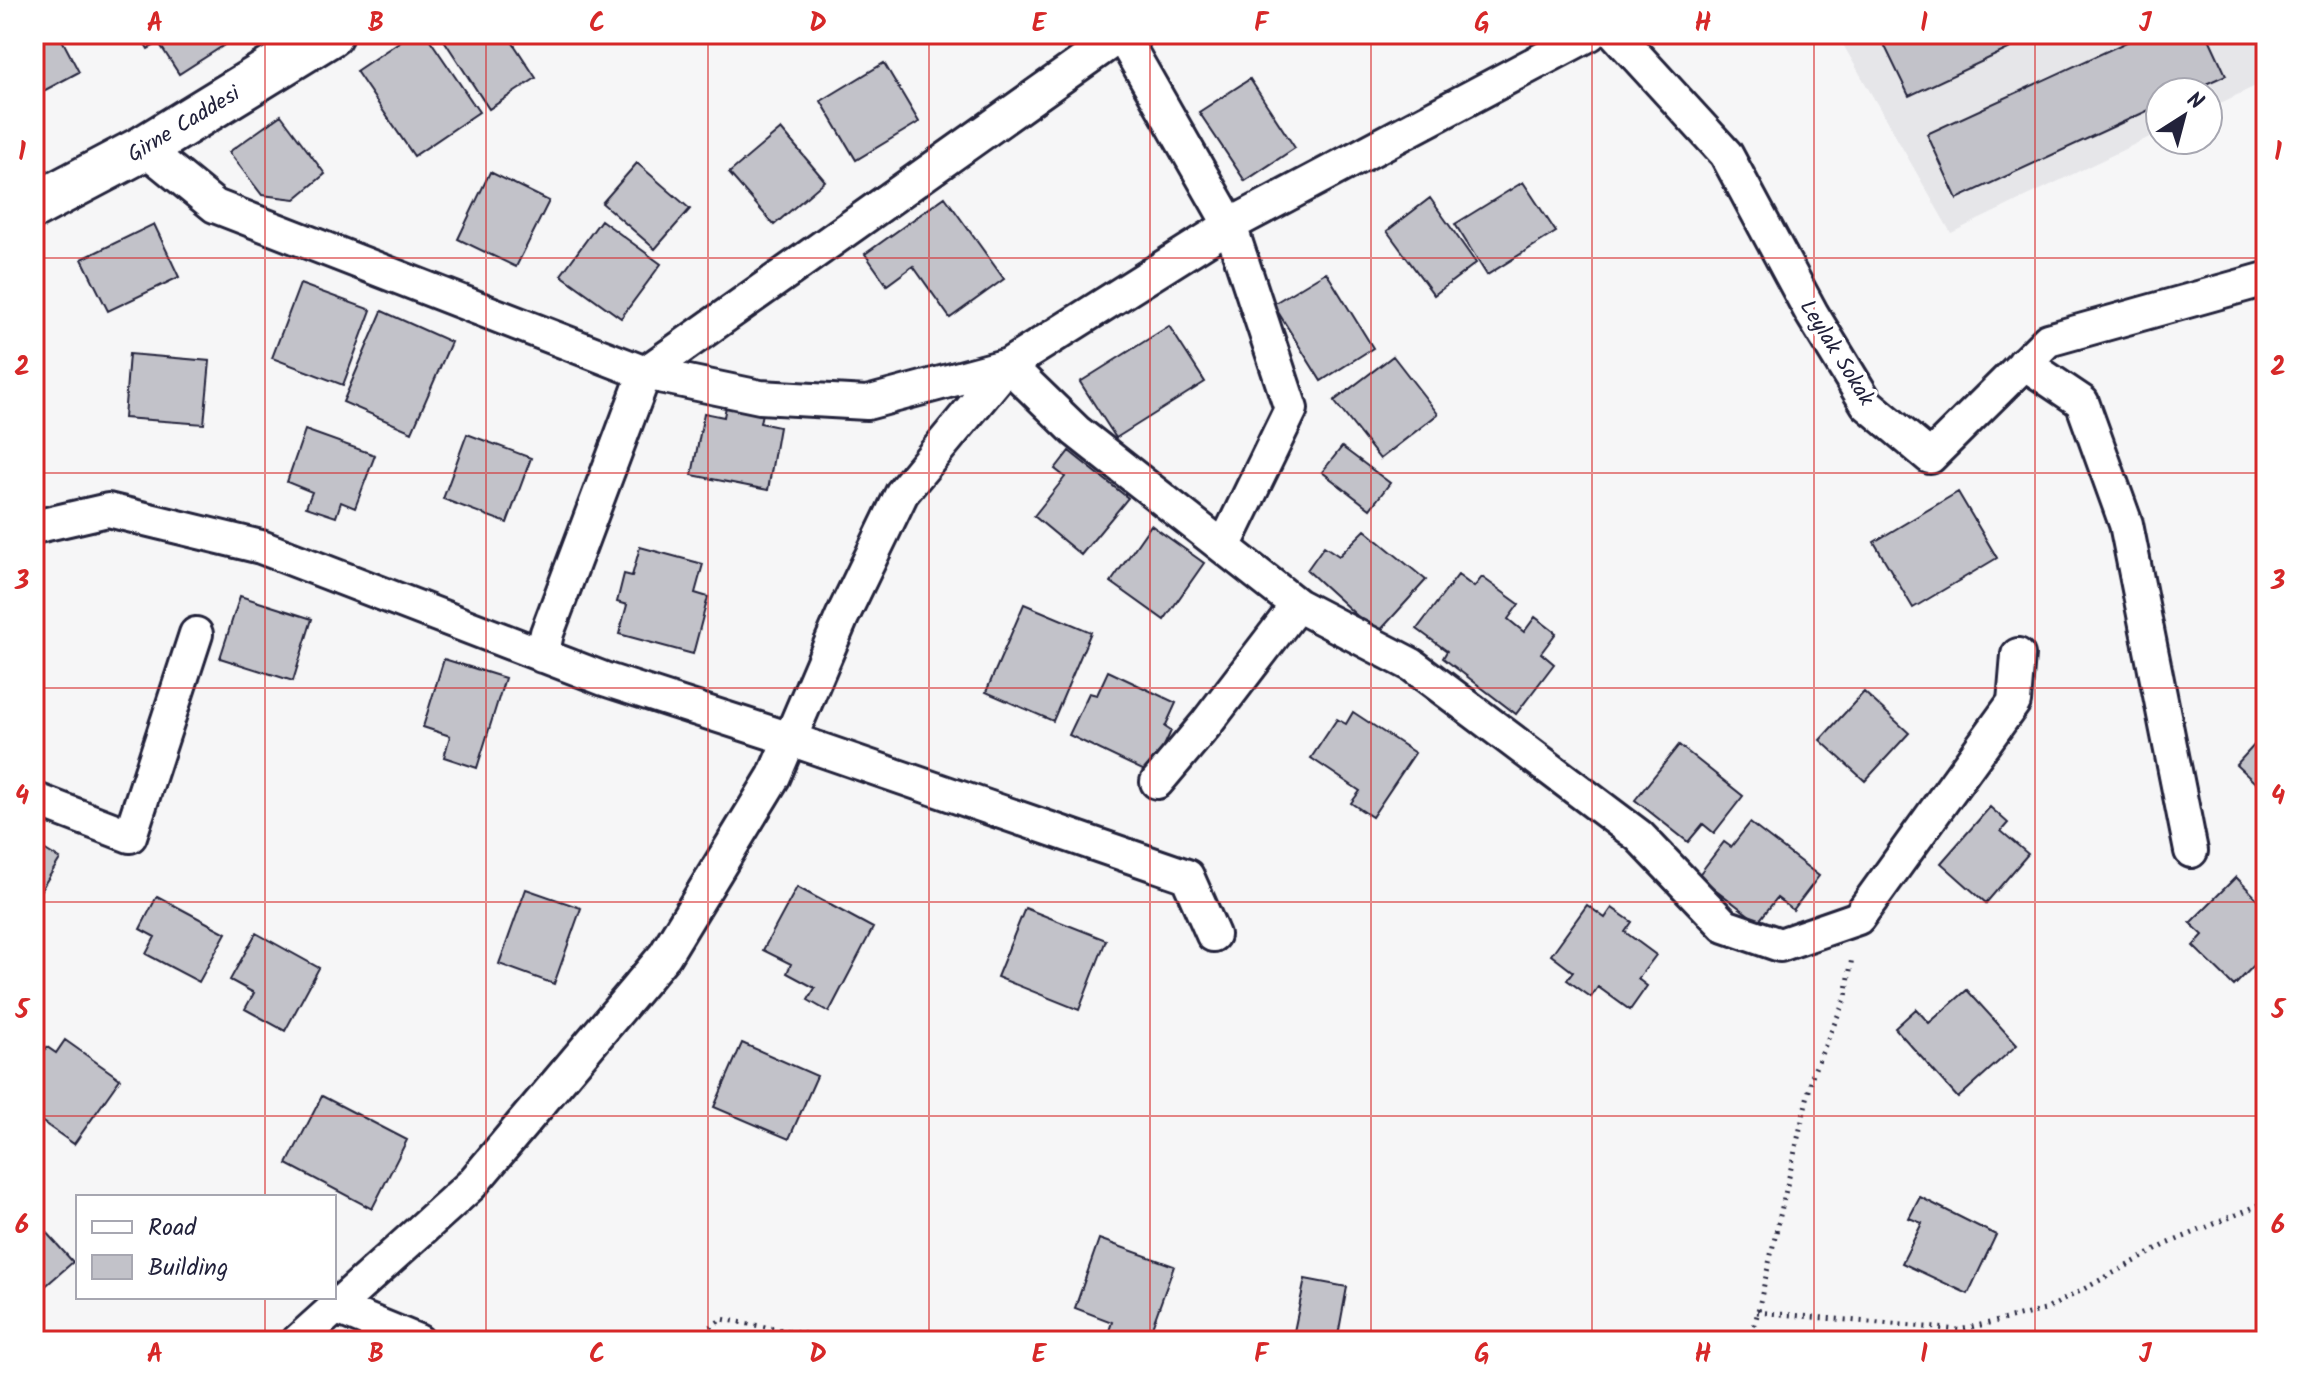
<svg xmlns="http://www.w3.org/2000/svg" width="2300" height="1375" viewBox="0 0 2300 1375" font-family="Kalam,sans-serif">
	<rect width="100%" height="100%" fill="#f6f6f7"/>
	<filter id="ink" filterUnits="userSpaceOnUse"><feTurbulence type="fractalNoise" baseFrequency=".0125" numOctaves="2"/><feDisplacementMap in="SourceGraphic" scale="16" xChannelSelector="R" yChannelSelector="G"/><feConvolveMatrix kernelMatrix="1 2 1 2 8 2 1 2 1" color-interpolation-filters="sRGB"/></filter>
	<g filter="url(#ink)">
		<path fill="#e6e6e9" d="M1837 34H2266V81L2208 109V92H2160V132L1951 233Z"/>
		<path fill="#c2c2c9" stroke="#22223b" stroke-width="2" d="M34 34H59L79 72 34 96Z
			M139 34H240V35L179 74 159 43 148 49Z
			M411 34H426L479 112 414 156 356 71Z
			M440 34H507L536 78 489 109Z
			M1879 34H2040L1909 96Z
			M2144 34H2207L2226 75 2188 92H2160V105L1957 199 1927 134Z
			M884 63 919 122 856 160 821 101Z
			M1250 79 1295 148 1245 181 1199 112Z
			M281 115 325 174 295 199 262 195 229 152Z
			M781 129 825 181 774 225 729 173Z
			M637 163 690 209 655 249 602 203Z
			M490 172 549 201 516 267 458 239Z
			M1523 182 1556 232 1487 275 1455 224Z
			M945 197 1004 279 950 318 913 266 887 285 865 254Z
			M1430 198 1476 263 1434 295 1387 231Z
			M601 220 661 264 621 318 561 275Z
			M154 224 179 277 108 311 82 259Z
			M1326 272 1373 348 1321 381 1273 304Z
			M300 284 371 310 343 385 272 358Z
			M382 311 451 342 412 432 343 402Z
			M1169 326 1205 382 1116 438 1080 382Z
			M129 354 210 361 204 424 124 418Z
			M1393 356 1438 414 1380 459 1334 401Z
			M726 406 762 413 760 423 779 427 768 490 692 475 704 413 724 417Z
			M305 430 375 455 355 508 341 502 336 517 306 507 312 492 287 482Z
			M467 434 531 458 507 523 443 499Z
			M1342 447 1390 483 1370 509 1322 472Z
			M1069 451 1128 498 1081 555 1034 516 1065 477 1055 469Z
			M1958 492 1997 558 1913 608 1874 542Z
			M1151 525 1204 563 1164 620 1111 582Z
			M1365 530 1426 580 1377 634 1307 570 1324 546 1339 556Z
			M640 547 703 564 695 593 708 597 693 654 619 634 627 605 617 602 624 574 632 576Z
			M1458 575 1474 587 1482 577 1519 604 1508 619 1524 632 1535 617 1556 633 1541 653 1554 664 1516 714 1443 658 1447 651 1417 629Z
			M240 596 312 619 293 681 220 658Z
			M1024 604 1091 632 1053 721 986 692Z
			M444 659 505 678 477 768 444 757 450 736 423 727Z
			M1108 671 1176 703 1165 727 1171 731 1151 774 1069 735 1089 693 1097 695Z
			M1864 692 1909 733 1865 781 1820 740Z
			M1353 712 1415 753 1372 817 1351 803 1360 791 1311 758 1337 719 1346 724Z
			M2266 732V793L2236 765Z
			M1679 745 1743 796 1714 833 1703 824 1688 842 1635 800Z
			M1990 807 2008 823 2001 831 2028 854 1986 903 1941 863Z
			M1750 823 1819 876 1793 910 1777 898 1758 922 1698 876 1724 842 1731 847Z
			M34 843 60 859 34 901Z
			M2236 877 2266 908V953L2234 986 2193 946 2203 935 2190 923Z
			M797 887 873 928 829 1012 808 1000 815 988 787 973 791 964 763 950Z
			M526 889 581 908 554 984 499 964Z
			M157 896 226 933 199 982 146 954 155 937 140 929Z
			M1587 905 1605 918 1612 908 1632 922 1625 932 1656 955 1638 979 1647 986 1630 1010 1598 987 1591 997 1567 980 1573 972 1551 955Z
			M1025 908 1106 940 1079 1010 997 977Z
			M256 933 319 968 285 1031 245 1009 254 993 230 980Z
			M1967 990 2017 1045 1958 1098 1895 1028 1916 1009 1929 1023Z
			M65 1040 120 1079 74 1144 34 1116V1066L47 1047 56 1053Z
			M742 1043 817 1076 789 1139 714 1107Z
			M322 1096 407 1140 372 1209 287 1164Z
			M1920 1197 1996 1235 1968 1294 1902 1263 1922 1223 1909 1218Z
			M34 1219 73 1262 34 1296Z
			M1099 1239 1174 1266 1147 1341H1137L1109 1331 1112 1322 1075 1308Z
			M1305 1279 1347 1287 1337 1341H1292Z"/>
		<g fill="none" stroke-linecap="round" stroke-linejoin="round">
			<defs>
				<path id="street" d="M1121 34 1230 225 1291 409 1224 547
					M1616 34 1726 154 1812 314 1867 404 1930 457 2048 340 2266 279
					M144 148 215 206 645 373 760 397 867 403 1008 365 1230 225 1590 34
					M2024 363 2082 402 2126 524 2191 851
					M34 527 108 510 261 547 604 679 790 739 1187 876 1213 935
					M542 656 547 633 645 373 1122 34
					M1157 782 1206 724 1297 605
					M34 799 130 836 196 634
					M335 1307 418 1341
					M298 1341 471 1185 665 955 774 776 842 617 902 493 1008 365 1076 431 1297 605 1412 665 1639 836 1725 926 1780 945 1858 918 2014 702 2018 655"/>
				<path id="secondary" d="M34 206 144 148 330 34"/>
			</defs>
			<use href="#street" stroke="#22223b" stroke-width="38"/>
			<use href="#secondary" stroke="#22223b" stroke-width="50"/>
			<path stroke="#22223b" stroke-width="5" stroke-dasharray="2 6" stroke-linecap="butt" d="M1757 1312 1959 1330 2045 1310 2167 1244 2266 1202
				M691 1341 722 1319 842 1341
				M1751 1341 1813 1073 1846 997 1852 957"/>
			<use href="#street" stroke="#fff" stroke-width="32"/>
			<use href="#secondary" stroke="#fff" stroke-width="44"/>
		</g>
	</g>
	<path fill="none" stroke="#d62828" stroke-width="2" stroke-opacity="0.55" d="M265 34V1197M486 34V1341M708 34V1341M929 34V1341M1150 34V1341M1371 34V1341M1592 34V1341M1814 34V1341M2035 34V1341M34 258H2266M34 473H2266M34 688H2266M34 902H2266M34 1116H2266M265 1297V1341"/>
	<g text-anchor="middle" stroke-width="7" stroke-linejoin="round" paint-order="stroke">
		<g font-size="22" fill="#22223b" stroke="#fff">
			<text transform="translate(183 123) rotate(-31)" y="8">Girne Caddesi</text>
			<text transform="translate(1838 352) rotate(58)" y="8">Leylak Sokak</text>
		</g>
	</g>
	<rect width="2300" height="1375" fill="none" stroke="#fff" stroke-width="88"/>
	<rect x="76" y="1195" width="260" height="104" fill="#ffffff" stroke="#a7a7b1" stroke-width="2"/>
	<rect x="92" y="1221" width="40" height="12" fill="#ffffff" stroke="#a7a7b1" stroke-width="2"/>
	<text x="148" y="1235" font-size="24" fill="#22223b">Road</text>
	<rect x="92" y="1255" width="40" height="24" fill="#c2c2c9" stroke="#a7a7b1" stroke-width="2"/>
	<text x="148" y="1275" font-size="24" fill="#22223b">Building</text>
	<g transform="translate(2184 116) rotate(36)"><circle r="38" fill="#ffffff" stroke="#a7a7b1" stroke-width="2"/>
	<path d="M0-6L14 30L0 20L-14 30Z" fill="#22223b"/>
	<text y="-12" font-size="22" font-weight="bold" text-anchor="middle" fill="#22223b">N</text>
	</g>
	<rect x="44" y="44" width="2212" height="1287" fill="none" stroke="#d62828" stroke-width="3"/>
	<g font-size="26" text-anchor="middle" font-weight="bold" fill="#d62828">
		<text x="155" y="31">A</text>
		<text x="376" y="31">B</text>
		<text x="597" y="31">C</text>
		<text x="818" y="31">D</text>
		<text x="1039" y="31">E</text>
		<text x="1261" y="31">F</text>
		<text x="1482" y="31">G</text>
		<text x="1703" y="31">H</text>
		<text x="1924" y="31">I</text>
		<text x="2145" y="31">J</text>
		<text x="22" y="160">1</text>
		<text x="2278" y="160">1</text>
		<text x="22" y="375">2</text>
		<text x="2278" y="375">2</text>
		<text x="22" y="589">3</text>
		<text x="2278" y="589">3</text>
		<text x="22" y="804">4</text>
		<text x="2278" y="804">4</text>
		<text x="22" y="1018">5</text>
		<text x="2278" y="1018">5</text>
		<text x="22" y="1233">6</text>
		<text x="2278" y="1233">6</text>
		<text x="155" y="1362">A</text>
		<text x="376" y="1362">B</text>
		<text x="597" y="1362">C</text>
		<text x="818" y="1362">D</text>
		<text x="1039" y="1362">E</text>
		<text x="1261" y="1362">F</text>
		<text x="1482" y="1362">G</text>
		<text x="1703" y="1362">H</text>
		<text x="1924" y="1362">I</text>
		<text x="2145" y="1362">J</text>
	</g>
</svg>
